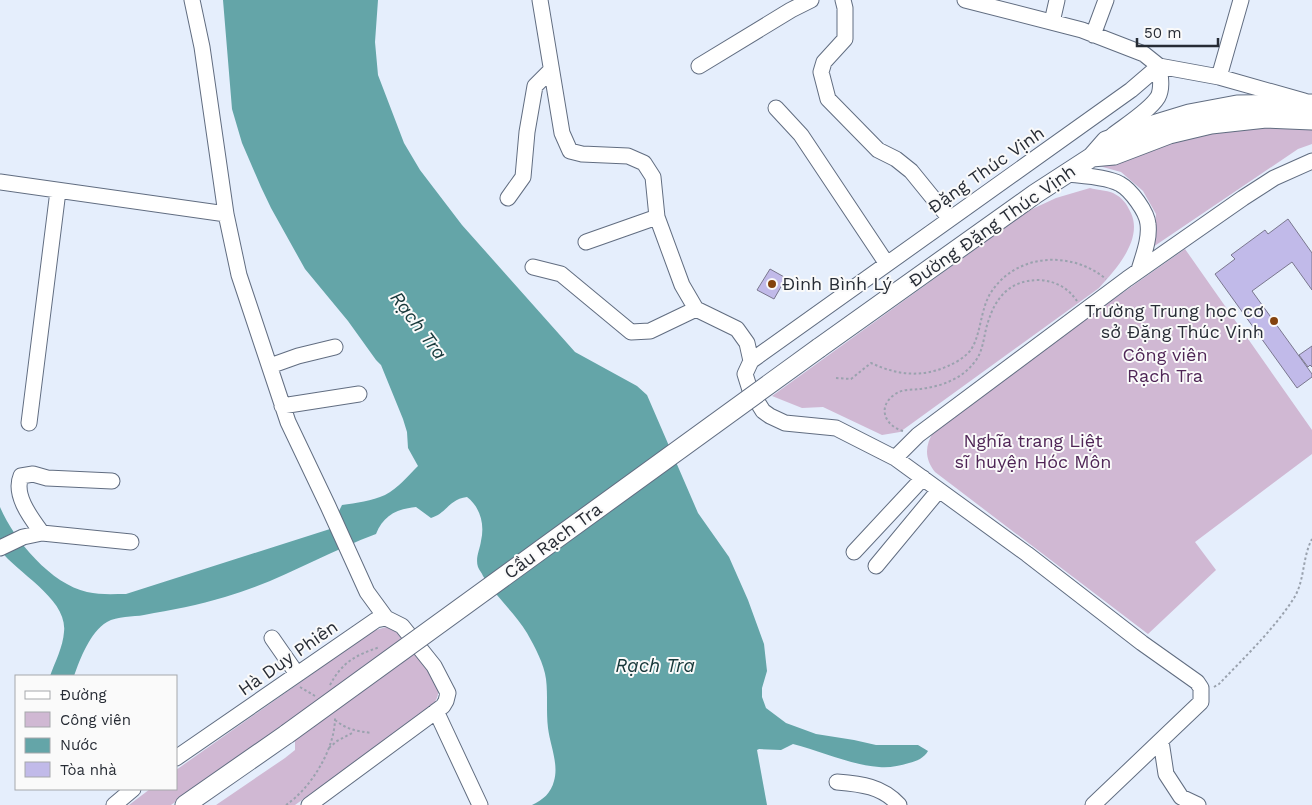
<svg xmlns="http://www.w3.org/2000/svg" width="1312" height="805" viewBox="0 0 1312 805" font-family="'Work Sans',sans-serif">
	<rect width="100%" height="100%" fill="#e5eefc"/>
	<path fill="#d0b8d3" d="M1227 123 1312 125V144L1298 149 1153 247 1156 214 1143 191 1121 172 1099 166 1116 158Z
		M1090 188C1097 190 1106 190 1113 193 1123 198 1126 203 1131 213 1143 240 1116 269 1099 288L900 432 882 435 823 407 802 408 772 396 1028 211 1056 198Z
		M1185 249 1312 430V454L1195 542 1216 570 1148 634 935 472C924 458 925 445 934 431L1047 346Z
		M386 627 396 631 434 678C441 692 439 697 430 709L295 805H216L285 758 295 750V735L279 729 171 805H129L150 789H176V770L373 631Z"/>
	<path fill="#64a5a8" d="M223 0H378L375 42 378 75 404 143 420 170 462 225 575 352 637 386 647 395 698 513 729 557 748 600 764 644 767 671 762 688V697L766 708 786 723 816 734 854 740 876 745H918L928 751C924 758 917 761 909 763 899 766 889 768 879 767 851 765 821 751 793 744L781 750 759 749 757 750 767 805H532C543 800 551 793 554 781 559 764 550 745 548 728 546 712 548 695 546 679 544 664 535 647 527 633 515 613 496 597 483 576 482 573 479 570 478 567 475 558 480 549 481 541 485 524 480 507 467 497 449 499 447 513 431 518L416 507C396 509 383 516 376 534 325 553 278 582 225 597 199 605 171 610 144 615 133 617 117 616 107 622 90 632 80 659 74 676H50C55 662 63 647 64 632 68 599 18 574 0 550V507C14 540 51 584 87 592 100 595 113 594 126 594L330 529 342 505C356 503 372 501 385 495 398 488 408 476 418 466L408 448 407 432 403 419 381 365 376 360 348 321 305 269 271 208 261 187 242 143 232 109Z"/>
	<path fill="#c1bae9" stroke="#7a778e" d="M1288 219 1312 253V290L1292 262 1252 291 1312 374V377L1297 388 1215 274 1235 259 1231 255 1265 230 1268 234Z
		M770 269 786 278 774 299 757 290Z
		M1312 346V367L1310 365 1308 367 1299 355Z"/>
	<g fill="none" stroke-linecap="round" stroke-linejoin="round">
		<defs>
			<path id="minor" d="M192 0 202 47 226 214 239 275 288 422 328 506 367 592 386 618
				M540 0 562 133 570 151 582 154 628 156 644 163 653 177 657 217 682 285 696 309 737 329 747 343 751 361 745 374 750 390 763 411 770 416 785 423 836 428 895 458 918 435 1127 279 1243 198 1274 178 1312 161
				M843 0 845 8V39L824 62 821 72 828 99 878 150 896 159 911 171 950 219
				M965 0 1082 30 1144 54 1159 66 1219 77 1304 101
				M1052 22 1057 0
				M1093 35 1106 0
				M699 66 791 10 811 0
				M1219 77 1241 0
				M776 108 801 135 887 264
				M1113 135C1126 125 1150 110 1158 97 1163 87 1160 75 1159 66
				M1066 174C1080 175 1108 177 1120 184 1131 190 1147 212 1148 224 1150 239 1143 256 1139 270
				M0 182 226 214
				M508 198 523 177 527 132 535 86 551 70
				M586 242 657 217
				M533 267 561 274 631 332 650 331 696 309
				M751 361 1131 90 1159 66
				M270 366 298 356 335 347
				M282 406 359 394
				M29 423 58 191
				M895 458 1027 554 1142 643 1197 682 1201 688V702L1093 805
				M42 533C31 518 13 495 21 476L33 474 47 478 112 481
				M0 548 23 537 42 533 131 542
				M854 552 923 478
				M876 566 939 490
				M272 638 297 674
				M436 711 480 805
				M1161 741 1166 774 1181 797 1198 805
				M176 758 376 620 386 618 402 626 434 666 448 693 446 701 443 706 431 715 309 805
				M837 782C861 784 882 786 899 805
				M114 805 133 789"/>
			<path id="major" d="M1092 157 1114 155 1169 134 1211 124 1266 118 1312 120
				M819 348 1035 194 1092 157 1106 141 1143 128 1189 114 1237 105 1312 104
				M185 805 287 734"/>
		</defs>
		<use href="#minor" stroke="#616d81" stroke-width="17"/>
		<use href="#major" stroke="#616d81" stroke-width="21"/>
		<path stroke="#9aa2ae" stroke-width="2" stroke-dasharray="2.5 2.5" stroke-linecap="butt" d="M836 378 851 379 871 363C897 375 921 378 948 366 955 363 964 358 970 351 981 336 980 311 990 294 1015 253 1071 250 1106 279
			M903 431C885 426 877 407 894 395 901 389 911 390 919 389 939 387 960 380 973 364 984 352 983 337 988 322 996 296 1011 280 1039 280 1056 281 1068 288 1077 301
			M330 685C342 662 356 655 380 647
			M300 687 315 696
			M1214 687 1219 684C1244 658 1275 628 1294 598 1305 580 1302 558 1312 539
			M335 720C348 730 356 731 372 733
			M329 748 337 741 354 732
			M286 805C311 788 335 749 335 718"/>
		<use href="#minor" stroke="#fff" stroke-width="15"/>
		<use href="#major" stroke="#fff" stroke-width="19"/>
		<defs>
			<path id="major-bridge" d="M287 734 819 348"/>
		</defs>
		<use href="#major-bridge" stroke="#616d81" stroke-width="21" stroke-linecap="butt"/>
		<use href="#major-bridge" stroke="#fff" stroke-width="19"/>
	</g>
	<g fill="#84430e" stroke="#fafafa" stroke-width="2">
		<circle cx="772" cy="284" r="5"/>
		<circle cx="1274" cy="321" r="5"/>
	</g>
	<g text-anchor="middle" stroke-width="4" stroke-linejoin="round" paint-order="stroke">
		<g font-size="18" fill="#272c35" stroke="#fafafa">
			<text transform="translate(986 170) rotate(-35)" y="6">Đặng Thúc Vịnh</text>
			<text transform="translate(992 226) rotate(-35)" y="6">Đường Đặng Thúc Vịnh</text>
			<text transform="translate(553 541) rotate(-36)" y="6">Cầu Rạch Tra</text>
			<text transform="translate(288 658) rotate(-35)" y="6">Hà Duy Phiên</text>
		</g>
		<g font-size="18" fill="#272c35" stroke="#fafafa" text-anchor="start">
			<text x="782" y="290">Đình Bình Lý</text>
			<text x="1264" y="317" text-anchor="end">Trường Trung học cơ<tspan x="1264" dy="21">sở Đặng Thúc Vịnh</tspan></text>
		</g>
		<g font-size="18" fill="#4f2556" stroke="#fafafa">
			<text x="1165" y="361">Công viên<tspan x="1165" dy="21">Rạch Tra</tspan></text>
			<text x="1033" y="447">Nghĩa trang Liệt<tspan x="1033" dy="21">sĩ huyện Hóc Môn</tspan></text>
		</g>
		<g font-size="19" font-style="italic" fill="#163739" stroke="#fafafa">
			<text transform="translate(419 325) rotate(53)" y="7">Rạch Tra</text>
			<text x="655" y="672">Rạch Tra</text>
		</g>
	</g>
	<rect x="15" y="675" width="162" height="115" fill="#fafafa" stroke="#a6a8ab"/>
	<rect x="25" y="691" width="25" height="8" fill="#ffffff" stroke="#a6a8ab"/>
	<text x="60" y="700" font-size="15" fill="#272c35">Đường</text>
	<rect x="25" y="712" width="25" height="15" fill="#d0b8d3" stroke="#a6a8ab"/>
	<text x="60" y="725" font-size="15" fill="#272c35">Công viên</text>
	<rect x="25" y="738" width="25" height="15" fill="#64a5a8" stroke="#a6a8ab"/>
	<text x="60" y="750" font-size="15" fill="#272c35">Nước</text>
	<rect x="25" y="762" width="25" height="15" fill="#c1bae9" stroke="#a6a8ab"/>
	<text x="60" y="775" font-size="15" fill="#272c35">Tòa nhà</text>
	<path d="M1137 38v8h81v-8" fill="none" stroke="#272c35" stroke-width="2.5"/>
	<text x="1144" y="38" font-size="15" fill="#272c35" stroke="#fafafa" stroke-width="4" paint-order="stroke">50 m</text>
</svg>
